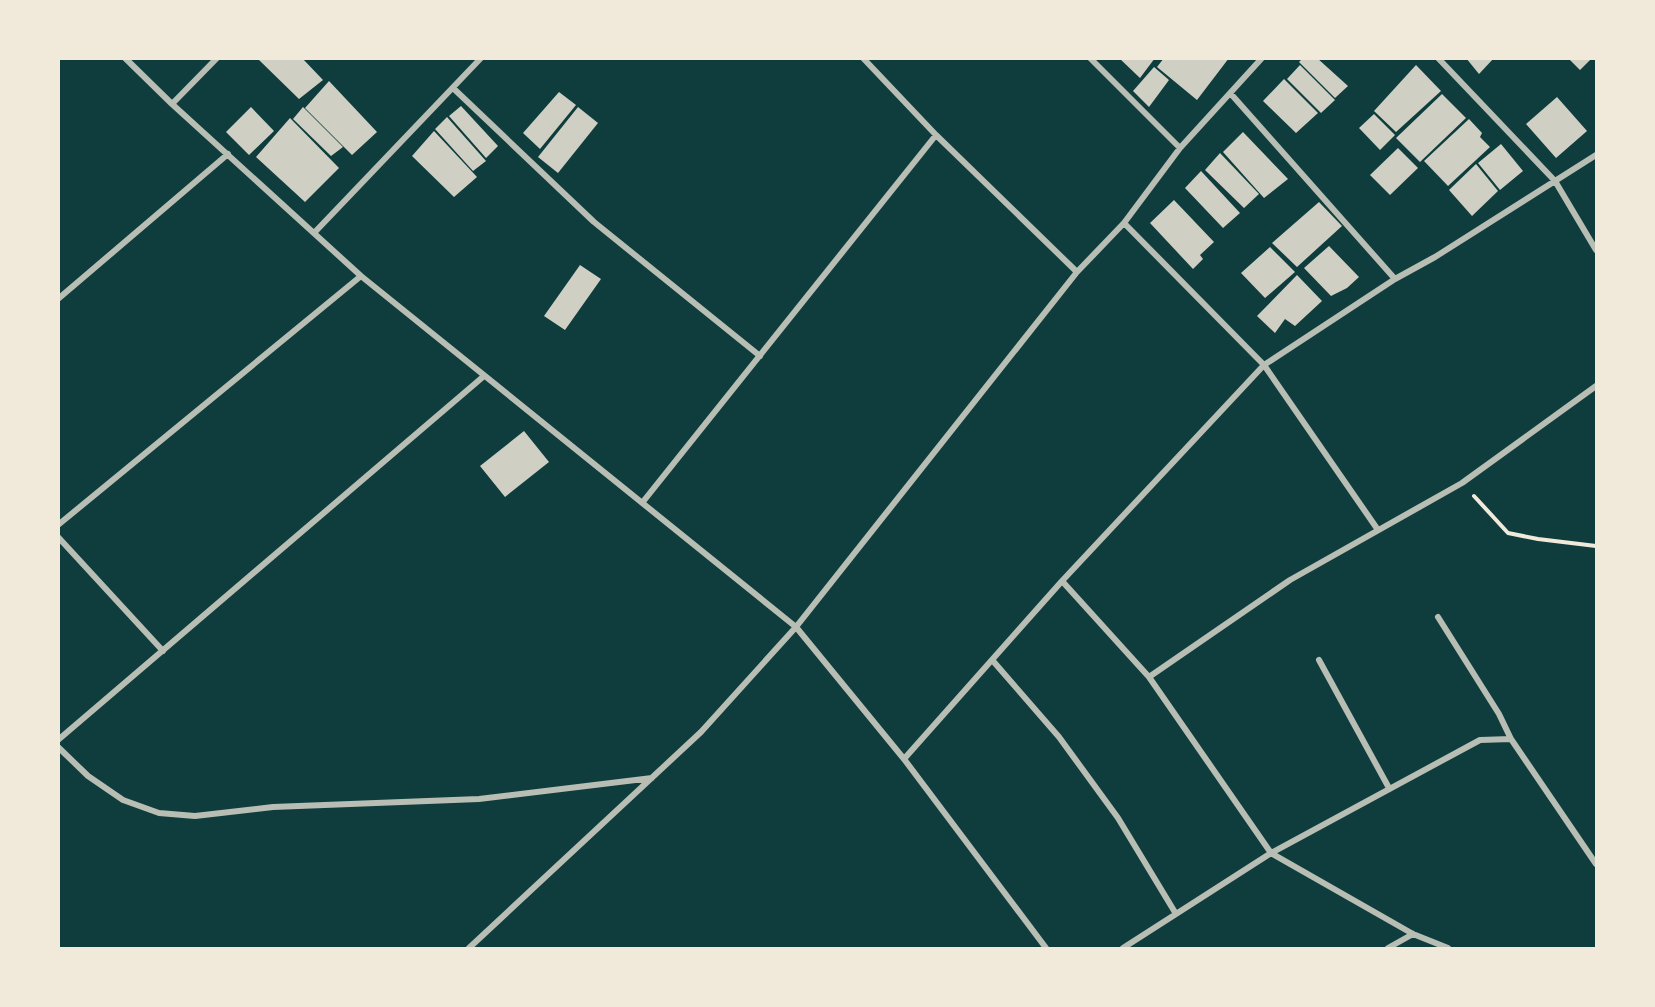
<svg xmlns="http://www.w3.org/2000/svg" width="1655" height="1007" viewBox="0 0 1655 1007" font-family="'IBM Plex Sans',sans-serif">
	<rect width="100%" height="100%" fill="#0f3d3e"/>
	<path fill="#cfcfc3" d="M261 58H302L323 80 299 99 259 60Z
		M1119 58H1155L1140 78Z
		M1164 58H1229L1197 100 1157 67Z
		M1303 58H1317L1348 86 1335 98 1299 62Z
		M1466 58H1494L1479 74Z
		M1568 58H1592L1580 70Z
		M1300 65 1335 100 1321 113 1287 79Z
		M1416 65 1441 91 1396 132 1374 111Z
		M1154 67 1169 80 1149 107 1133 91Z
		M1284 79 1318 113 1296 133 1263 101Z
		M329 81 377 132 352 155 305 108Z
		M559 92 576 105 540 149 523 133Z
		M1442 94 1466 118 1420 162 1396 138Z
		M1557 97 1587 131 1556 158 1526 124Z
		M461 106 498 146 486 158 449 116Z
		M251 107 274 131 249 155 226 132Z
		M303 107 343 147 331 156 293 119Z
		M578 107 598 123 558 173 538 157Z
		M1374 114 1395 135 1380 150 1359 128Z
		M447 117 486 161 473 171 435 129Z
		M290 118 339 168 305 202 256 157Z
		M1469 119 1482 133 1480 137 1490 147 1448 186 1424 161Z
		M434 131 477 177 454 197 412 156Z
		M1243 132 1288 179 1264 198 1223 152Z
		M1501 144 1523 171 1500 190 1478 163Z
		M1398 148 1418 168 1390 195 1370 175Z
		M1220 153 1259 194 1244 208 1205 170Z
		M1476 164 1498 191 1472 216 1449 190Z
		M1201 171 1240 213 1223 228 1185 188Z
		M1174 200 1214 242 1200 255 1203 259 1193 269 1150 223Z
		M1319 202 1342 226 1297 267 1272 243Z
		M1329 246 1359 277 1347 288 1331 296 1304 268Z
		M1270 247 1295 272 1265 298 1241 273Z
		M580 265 601 279 565 330 544 316Z
		M1297 275 1322 301 1295 326 1285 319 1275 333 1257 316Z
		M524 431 549 462 505 497 480 466Z"/>
	<g fill="none" stroke-linecap="round" stroke-linejoin="round">
		<path stroke="#f1e9da" stroke-width="4" d="M1474 496 1508 533 1538 539 1596 546"/>
		<path stroke="#b8beb3" stroke-width="6" d="M125 58 172 104
			M863 58 936 135 1077 272
			M1090 58 1180 148
			M1438 58 1555 181 1596 250
			M453 88 594 222 760 356
			M1231 94 1395 279
			M1124 223 1264 365 1395 279 1435 257 1596 155
			M314 233 481 58
			M361 276 796 627 701 732 469 948
			M58 299 228 154
			M642 503 936 135
			M58 525 361 276 172 104 217 58
			M58 537 163 651
			M1062 581 1264 365 1378 530
			M1438 617 1499 714 1511 739
			M1319 660 1389 788
			M993 661 1059 737 1118 818 1176 914
			M1149 677 1290 580 1462 483 1596 386
			M58 740 484 376
			M58 747 88 776 123 800 159 813 195 816 273 807 479 799 652 778
			M904 759 796 627 1077 272 1124 223 1180 148 1262 58
			M1271 853 1480 740 1511 739 1596 864
			M1271 853 1413 934 1448 948
			M1046 948 904 759 1062 581 1149 677 1271 853 1123 948
			M1388 948 1413 934"/>
	</g>
	<rect width="1655" height="1007" fill="none" stroke="#f1e9da" stroke-width="120"/>
</svg>
